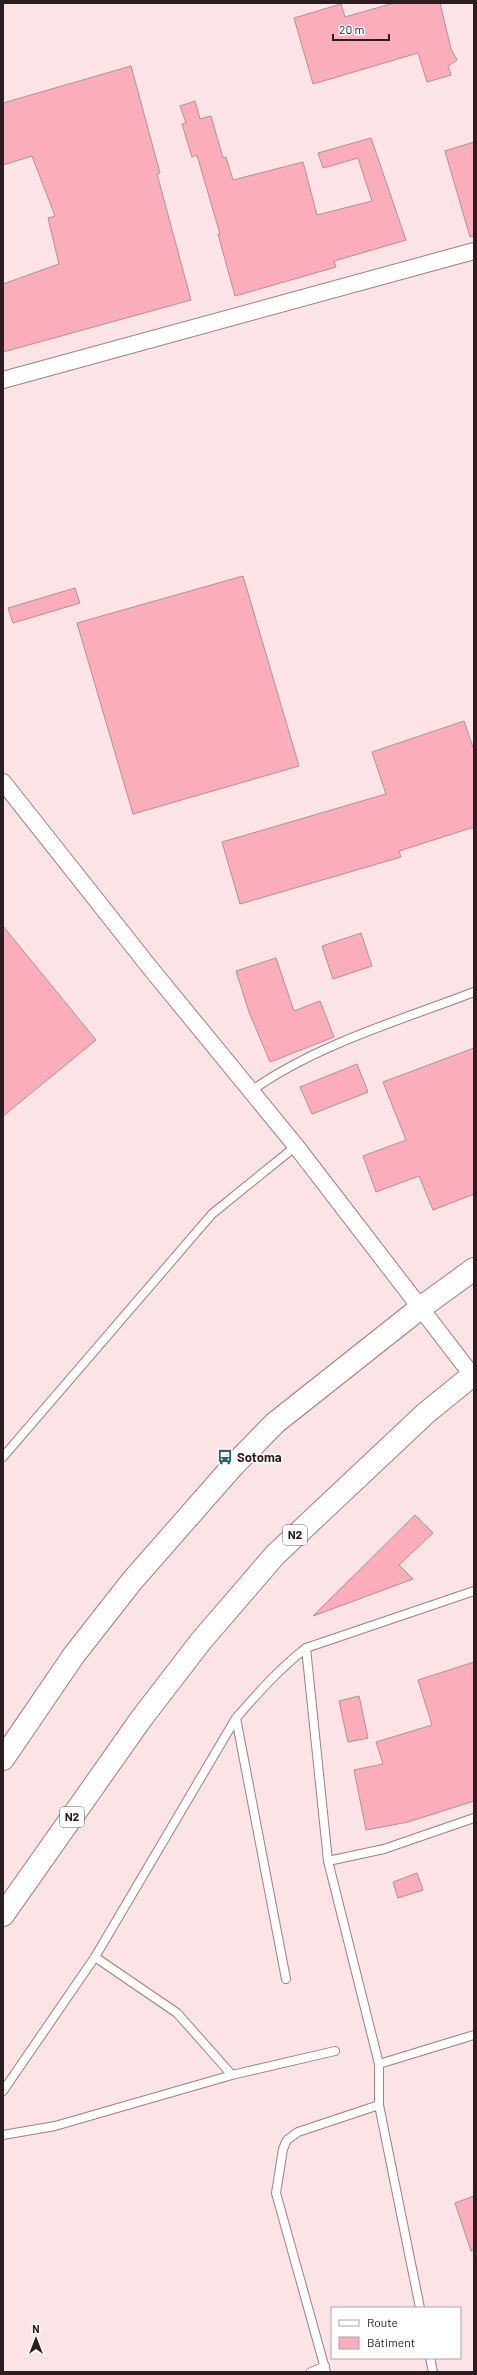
<svg xmlns="http://www.w3.org/2000/svg" width="477" height="2375" viewBox="0 0 477 2375" font-family="Barlow,sans-serif">
	<rect width="100%" height="100%" fill="#fbe3e6"/>
	<path fill="#fcadbb" stroke="#b48f95" d="M394 3H440L451 49 457 60 448 66 451 75 427 82 418 53 313 84 294 18 341 4 345 17Z
		M131 66 160 173 157 174 191 300 3 352V284L59 264 48 218 55 216 32 156 3 165V103Z
		M195 101 200 119 211 116 223 158 226 157 233 180 303 162 317 215 372 201 358 158 323 168 318 153 371 138 406 240 334 261 336 267 235 296 218 234H220L197 155 192 157 182 124 186 123 180 106Z
		M474 142V236L470 237 445 151Z
		M243 576 299 766 133 814 77 623Z
		M75 588 80 603 13 623 8 608Z
		M464 721 474 750V827L399 851 401 857 240 904 222 842 386 794 372 752Z
		M3 926 96 1040 3 1116Z
		M361 933 372 966 333 979 322 946Z
		M276 958 294 1011 320 1001 334 1037 270 1062 249 1012 236 971Z
		M474 1048V1194L433 1210 419 1176 376 1192 363 1156 406 1140 383 1082Z
		M357 1064 368 1092 312 1114 300 1087Z
		M415 1515 433 1533 399 1565 413 1579 313 1616Z
		M474 1662V1801L408 1822 366 1830 354 1770 383 1764 376 1742 432 1725 418 1680Z
		M359 1696 368 1738 348 1742 339 1701Z
		M417 1873 423 1890 398 1898 393 1882Z
		M474 2196V2250L471 2251 455 2203Z"/>
	<g fill="none" stroke-linecap="round" stroke-linejoin="round">
		<defs>
			<path id="service" d="M251 1091C315 1045 401 1020 474 992
				M3 1457 212 1214 296 1146
				M306 1648 328 1861 379 2064V2105L420 2308
				M236 1718 286 1979
				M328 1861 384 1849 474 1818
				M95 1957 177 2013 232 2075
				M379 2064 474 2035
				M3 2091 95 1957 236 1718C258 1693 280 1668 306 1648L474 1591
				M3 2135 55 2126 232 2075 335 2051
				M430 2358 433 2372
				M311 2372 325 2366
				M326 2372 276 2193 283 2149 287 2140 298 2132 379 2105"/>
			<path id="minor" d="M3 380 474 251
				M3 782 151 969 296 1146 472 1375"/>
			<path id="trunk" d="M3 1759 74 1655 132 1581 232 1467 275 1423 419 1309 474 1269
				M3 1915 141 1719 201 1641 275 1555 426 1413 474 1374"/>
		</defs>
		<use href="#service" stroke="#a27e83" stroke-width="10"/>
		<use href="#minor" stroke="#a27e83" stroke-width="18"/>
		<use href="#trunk" stroke="#a27e83" stroke-width="24"/>
		<use href="#service" stroke="#fff" stroke-width="8"/>
		<use href="#minor" stroke="#fff" stroke-width="16"/>
		<use href="#trunk" stroke="#fff" stroke-width="22"/>
	</g>
	<defs>
		<symbol id="bus-bare" viewBox="-9 -9 18 18"><path d="M-5-6H5V4H4V6H2V4H-2V6H-4V4H-5ZM-3.5-4V0h7V-4ZM-3.5 1.2v1.5H-2V1.2ZM2 1.2v1.5H3.5V1.2Z" fill="#267" stroke="#fff" stroke-width="2.5" paint-order="stroke"/></symbol>
	</defs>
	<g fill-rule="evenodd">
		<use href="#bus-bare" x="214" y="1446" width="22" height="22"/>
	</g>
	<g text-anchor="middle" stroke-width="3" stroke-linejoin="round" paint-order="stroke">
		<g fill="#fff" stroke="#6b6263" stroke-width="1">
			<rect x="283" y="1525" width="24" height="20" rx="3"/>
			<rect x="60" y="1807" width="24" height="20" rx="3"/>
		</g>
		<g font-size="12" font-weight="bold" fill="#2c1e20">
			<text x="295" y="1539">N2</text>
			<text x="72" y="1821">N2</text>
		</g>
		<g font-size="13" font-weight="bold" fill="#2c1e20" stroke="#fff" text-anchor="start">
			<text x="237" y="1462">Sotoma</text>
		</g>
	</g>
	<rect width="477" height="2375" fill="none" stroke="#2c1e20" stroke-width="8"/>
	<rect x="331" y="2307" width="130" height="52" fill="#ffffff" stroke="#aba5a6"/>
	<rect x="339" y="2320" width="20" height="6" fill="#ffffff" stroke="#aba5a6"/>
	<text x="367" y="2327" font-size="12" fill="#2c1e20">Route</text>
	<rect x="339" y="2337" width="20" height="12" fill="#fcadbb" stroke="#aba5a6"/>
	<text x="367" y="2347" font-size="12" fill="#2c1e20">Bâtiment</text>
	<g transform="translate(36 2339)" stroke="#ffffff" stroke-width="3" paint-order="stroke">
	<path d="M0-3L7 15L0 10L-7 15Z" fill="#2c1e20"/>
	<text y="-6" font-size="11" font-weight="bold" text-anchor="middle" fill="#2c1e20">N</text>
	</g>
	<path d="M333 34v6h56v-6" fill="none" stroke="#2c1e20" stroke-width="2"/>
	<text x="339" y="34" font-size="12" fill="#2c1e20" stroke="#ffffff" stroke-width="3" paint-order="stroke">20 m</text>
</svg>
